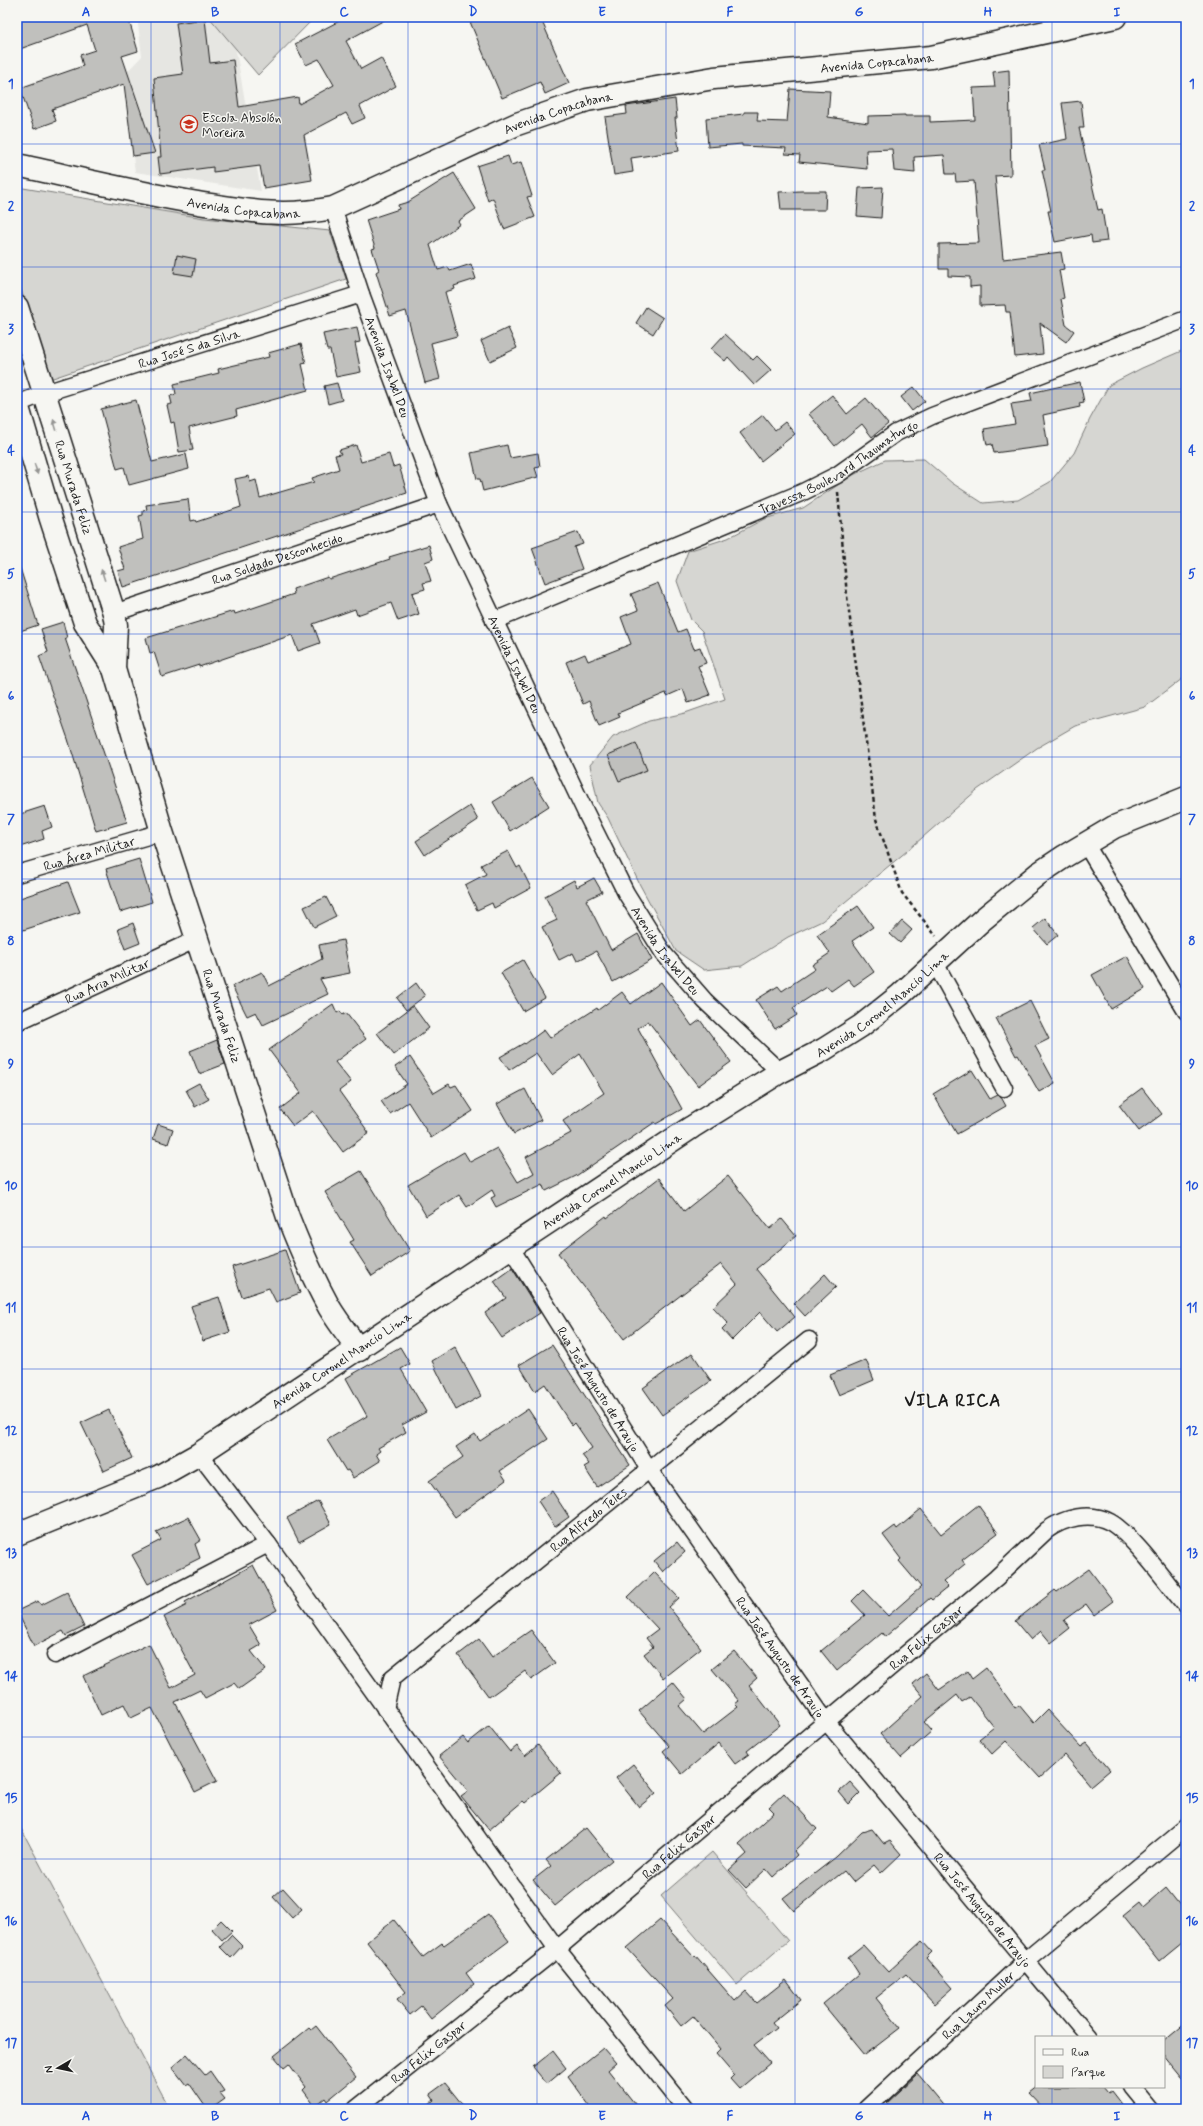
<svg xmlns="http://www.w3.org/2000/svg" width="1203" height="2126" viewBox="0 0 1203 2126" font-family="Mynerve,sans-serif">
	<rect width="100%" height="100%" fill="#f6f6f2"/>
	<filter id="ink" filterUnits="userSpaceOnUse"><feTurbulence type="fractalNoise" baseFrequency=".025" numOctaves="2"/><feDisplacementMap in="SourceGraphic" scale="8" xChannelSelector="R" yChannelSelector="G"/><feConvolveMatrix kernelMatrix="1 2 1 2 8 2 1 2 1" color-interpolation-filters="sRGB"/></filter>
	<g filter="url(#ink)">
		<path fill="#e6e6e2" d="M137 17H230L261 191 135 172 123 76 142 56Z"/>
		<path fill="#d6d6d2" stroke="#797977" d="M209 17H315L258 75Z
			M17 187 204 218 330 231 346 279 50 379 17 277Z
			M1186 349V676L1145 707 1075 726 1037 748 977 790 907 851 822 921 788 937 742 966 704 970 676 951 640 885 608 818 598 803 590 765 613 737 649 721 685 713 725 699 702 631 691 620 677 581 688 551 728 538 764 519 803 508 853 475 885 460 924 459 952 483 983 503 1018 500 1050 482 1074 453 1090 419 1109 385 1142 368Z
			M17 1821 170 2109H17Z
			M712 1852 788 1941 737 1985 661 1896Z"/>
		<path fill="#c0c0bd" stroke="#1c1c1c" d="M17 17H128L138 51 122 56 155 153 133 156 124 84 52 109 56 121 34 129 20 88 83 66 80 55 95 50 87 25 17 50Z
			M347 17H390L346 41 361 69 381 58 396 86 360 106 365 118 352 124 346 113 304 135 312 180 264 188 260 166 213 172V167L160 174 158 157H161L154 78 183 74 176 23 205 19 210 63 233 60 239 107 298 97 299 104 334 85 319 59 306 65 295 44Z
			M468 17H540L569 83 545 94 540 82 502 98Z
			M1009 70 1011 175 995 176 1003 259 1061 252 1064 269 1059 270 1064 298 1061 299 1066 325 1074 331 1066 342 1040 323 1043 354 1015 357 1010 312H1006L1005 305 980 306V286L970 287V277L948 276V269H939V244L979 243 974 181 956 182 955 174H946L944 155 914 157 915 173 894 171 892 149 866 150 867 169 799 162 800 155 785 154 786 148 742 146V144L708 147 706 118 744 114V112H758L757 121 787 122 790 89 830 91 828 117 868 123V116L905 115V116H930V122L975 120 973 88 995 87 993 72Z
			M675 99 677 118H675L679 151 631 158 633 172 614 175 605 117 627 114 626 106Z
			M1081 101 1084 128H1079L1098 210 1102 209 1107 241 1092 243 1091 235 1055 242 1048 211H1051L1042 170H1045L1039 145 1067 139 1062 103Z
			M508 156 511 165 521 162 532 196 527 197 535 217 504 229 493 198 488 201 477 166Z
			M454 173 476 209 458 221 460 224 430 245 438 270 448 267 450 271 471 264 476 279 454 286 455 289 445 292 457 336 431 343 440 379 425 383 406 311 390 316 376 272 379 270 372 249 375 248 366 220 399 209 398 205 408 202Z
			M883 187 881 218 857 216 859 188Z
			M801 191H826L825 210H781L779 192Z
			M177 255 196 259 193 276 174 273Z
			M646 307 663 318 653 334 636 323Z
			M357 327 360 342 355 343 361 372 336 377 330 350H327L323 334Z
			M508 328 517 348 490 361 481 341Z
			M725 334 753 360 757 356 771 370 754 385 728 357 725 361 711 349Z
			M301 344 306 363 302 364 308 390 236 410 237 416 189 428 193 450 179 452 174 422 171 423 167 405 172 404 170 396 176 394 174 384 219 373 218 369 269 357 268 353Z
			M1080 382 1084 402 1079 403 1080 407 1043 415 1048 446 994 453 992 444 987 445 984 429 1015 424 1011 404 1032 401 1030 393Z
			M337 383 342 400 328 404 324 386Z
			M914 387 925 401 912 411 901 397Z
			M832 395 847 414 866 398 888 424 872 437 862 424 835 446 809 414Z
			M136 400 152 462 186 454 189 469 129 485 124 467 117 469 101 409Z
			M763 415 775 430 785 422 795 434 761 461 740 433Z
			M356 445 361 462 389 454 393 467 399 465 407 493 123 587 118 571 125 569 118 547 143 539 139 516 143 515V511L147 510 146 505 188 499 191 521 195 520 196 522 241 507 235 479 249 476 250 482 256 480 260 498 314 482 312 478 339 469 335 455 341 454 339 450Z
			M507 445 510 458 538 453 540 467 535 468 538 477 483 491 480 479H477L471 453Z
			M578 532 583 544 574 547 582 569 545 583 532 548Z
			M429 545 433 559 425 562 431 581 423 583 425 589 412 593 419 614 398 621 391 603 357 615 355 609 313 624 320 643 298 651 292 635 199 667V665L162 677 154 652 150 653 146 638 234 611 235 614 294 594 293 589 328 577 329 579 390 559 389 557Z
			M20 568 38 625 17 632V569Z
			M658 583 678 632 686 629 694 649 700 647 706 663 698 666 710 695 688 703 683 689 667 696 666 693 618 713 620 717 599 726 589 701 583 704 566 662 585 654 588 661 631 644 621 617 638 610 631 594Z
			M63 622 67 638H65L127 822 96 831 68 739 39 656 48 652 41 629Z
			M636 743 647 770 619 781 608 755Z
			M532 778 549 806 510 831 493 802Z
			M45 806 52 827 42 831 44 839 17 848V815Z
			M470 806 478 820 425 855 416 841Z
			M508 851 517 868 520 866 531 888 494 908 492 903 477 910 465 885 486 874 481 865Z
			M139 859 152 902 120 912 106 869Z
			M594 878 602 892 586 900 611 950 638 934 652 960 613 982 596 951 577 961 573 953 559 960 542 927 557 920 545 896 574 880 577 887Z
			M68 882 80 912 17 932V899Z
			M326 897 336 916 314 927 304 907Z
			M858 906 873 927 852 941 874 972 854 986 848 979 831 991 827 986 793 1008 797 1015 775 1029 756 1000 778 986 782 991 815 969 812 965 830 953 817 935Z
			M1045 918 1058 935 1047 944 1033 928Z
			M902 921 912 930 900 943 890 934Z
			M133 923 140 943 125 949 118 929Z
			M343 940 350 973 320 979 328 994 263 1025 256 1012 247 1016 232 986 262 972 269 986 322 959 319 945Z
			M1127 956 1145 989 1111 1009 1092 975Z
			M523 960 545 998 523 1011 501 973Z
			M661 982 692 1026 700 1020 731 1062 698 1086 648 1021 638 1028 682 1109 656 1124 655 1122 576 1176 546 1191 543 1184 496 1207 491 1198 495 1196 492 1190 467 1207 459 1195 426 1216 408 1185 464 1152 470 1162 497 1148 518 1182 534 1173 526 1157 571 1133 563 1121 604 1093 580 1054 552 1075 536 1053 509 1070 500 1057 524 1043 525 1044 544 1030 550 1038 597 1008 598 1010 622 992 631 1004Z
			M416 983 425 996 406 1010 397 998Z
			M1030 1001 1049 1039 1035 1046 1055 1083 1039 1092 1018 1055 1016 1056 996 1018Z
			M333 1004 337 1013 340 1011 343 1015 346 1013 366 1039 335 1062 351 1082 339 1091 369 1133 343 1152 313 1111 293 1126 280 1109 301 1093 269 1050Z
			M413 1006 429 1028 394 1055 377 1033Z
			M217 1040 225 1064 199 1074 190 1051Z
			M410 1057 434 1093 449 1084 451 1087 456 1085 473 1111 431 1138 408 1102 390 1114 381 1101 407 1084 395 1067Z
			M972 1070 990 1099 998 1095 1001 1097 1006 1106 957 1134 933 1094Z
			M199 1083 209 1099 195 1107 186 1090Z
			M1142 1088 1162 1114 1139 1131 1119 1105Z
			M525 1089 541 1120 514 1134 497 1104Z
			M158 1124 173 1129 168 1144 153 1139Z
			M361 1171 410 1251 372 1276 350 1242 354 1240 325 1192Z
			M728 1176 770 1229 782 1219 796 1236 756 1269 795 1317 777 1332 760 1312 732 1340 722 1329 728 1323 713 1307 737 1284 721 1264 624 1339 558 1253 606 1216 607 1218 659 1178 684 1211Z
			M285 1250 300 1293 276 1302 269 1288 242 1297 232 1267Z
			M512 1268 540 1313 502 1338 485 1313 506 1298 494 1281Z
			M825 1274 836 1287 805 1316 794 1304Z
			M219 1297 230 1332 203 1341 191 1306Z
			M552 1345 630 1465 597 1487 584 1467 589 1464 582 1455 592 1448 575 1423 572 1426 545 1384 535 1391 519 1365Z
			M400 1347 410 1364 401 1369 426 1412 402 1425 406 1432 378 1448 380 1451 376 1454 380 1461 353 1478 348 1470 346 1471 327 1440 367 1416 346 1378Z
			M455 1347 481 1396 456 1410 432 1361Z
			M692 1353 711 1381 662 1415 643 1388Z
			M866 1360 874 1380 839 1395 830 1375Z
			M528 1409 548 1439 500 1471 506 1480 455 1517 429 1481 463 1457 456 1447 475 1434 480 1441Z
			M109 1410 132 1458 104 1471 81 1423Z
			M552 1491 569 1517 555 1527 538 1501Z
			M318 1501 331 1524 299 1542 287 1518Z
			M978 1505 998 1533 962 1560 965 1564 943 1582 948 1587 932 1600 930 1598 885 1637 882 1633 837 1671 821 1651 865 1615 852 1601 863 1590 888 1616 921 1587 899 1561 901 1559 883 1535 895 1526 897 1529 921 1509 941 1534Z
			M188 1517 201 1540 195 1544 200 1558 148 1584 132 1555 161 1540 156 1532Z
			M677 1542 685 1552 663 1572 654 1561Z
			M253 1565 277 1610 249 1625 261 1645 251 1651 266 1670 239 1689 234 1683 205 1698 200 1690 175 1702 217 1781 195 1792 152 1708 131 1718 124 1704 101 1715 83 1676 149 1644 171 1688 195 1675 164 1617 187 1605 185 1602Z
			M1089 1569 1113 1601 1094 1615 1086 1604 1064 1620 1070 1628 1051 1643 1041 1631 1031 1640 1015 1621 1055 1590 1057 1592Z
			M654 1572 679 1598 669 1607 701 1648 663 1678 644 1654 653 1647 646 1638 658 1629 628 1597Z
			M67 1592 84 1627 66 1636 63 1631 34 1646 17 1611 38 1601 41 1605Z
			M531 1630 555 1663 531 1680 525 1671 489 1697 458 1655 479 1639 492 1657Z
			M734 1651 757 1678 749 1685 780 1725 747 1751 749 1754 735 1764 719 1743 682 1774 663 1751 669 1746 639 1711 673 1682 687 1699 679 1706 703 1734 738 1707 735 1704 739 1701 712 1669Z
			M986 1668 1015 1708 1019 1705 1034 1723 1047 1710 1081 1747 1087 1743 1110 1770 1091 1786 1065 1755 1040 1778 1006 1741 992 1754 979 1739 994 1727 970 1697 962 1702 957 1695 924 1722 932 1731 901 1758 880 1734 923 1696 913 1684 926 1673 939 1690 967 1671 972 1679Z
			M489 1726 510 1752 517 1746 525 1756 538 1745 561 1773 525 1803 523 1801 489 1830 461 1796 468 1791 439 1756 463 1737 468 1743Z
			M633 1764 656 1793 639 1807 616 1778Z
			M850 1782 860 1793 849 1804 839 1792Z
			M784 1793 817 1829 794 1851 797 1855 773 1877 766 1869 746 1888 729 1870 747 1854 739 1844 774 1812 769 1807Z
			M586 1828 612 1860 555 1906 533 1880 551 1866 546 1860Z
			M872 1829 884 1844 890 1841 901 1854 881 1873 874 1865 853 1882 844 1871 794 1911 783 1898 836 1857 862 1832Z
			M283 1888 302 1909 292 1918 273 1897Z
			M1166 1888 1186 1913V1939L1159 1961 1123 1916 1139 1903 1143 1908Z
			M488 1914 509 1941 466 1973 474 1984 431 2019 421 2006 410 2015 397 1999 406 1992 367 1942 394 1920 423 1957 442 1943 444 1945Z
			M221 1920 232 1931 222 1940 212 1929Z
			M660 1920 694 1957 695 1955 735 2001 746 1991 757 2003 786 1980 801 2000 772 2023 776 2028 754 2045 770 2063 739 2089 730 2079 734 2075 716 2054 721 2049 693 2016 681 2026 665 2006 673 1999 627 1948Z
			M231 1935 242 1946 231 1958 220 1947Z
			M922 1941 932 1952 926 1958 952 1988 934 2004 906 1974 876 1998 900 2028 865 2055 823 2004 859 1974 848 1957 863 1945 888 1972Z
			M1186 2022V2083L1164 2056V2040Z
			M316 2026 356 2077 327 2101 325 2098 315 2106 303 2090 306 2087 289 2064 284 2068 274 2056 309 2028 311 2030Z
			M603 2048 616 2063 608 2070 639 2109H592L568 2076Z
			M553 2051 566 2068 547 2084 533 2067Z
			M187 2054 205 2075 210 2071 224 2091 220 2093 225 2099 211 2109H207L189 2083 186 2085 172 2067Z
			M918 2074 947 2109H892L887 2103Z
			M445 2083 466 2109H423L434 2100 430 2094Z
			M1038 2087H1103L1108 2093 1111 2091 1125 2109H1043L1029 2094Z"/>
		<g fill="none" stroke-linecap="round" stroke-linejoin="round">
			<defs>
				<g id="street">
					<path id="s1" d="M333 208 361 294 439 504 586 813 626 893 664 954 705 1001 780 1072"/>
					<path id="s2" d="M17 404 45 393 361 294"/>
					<path id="s3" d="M114 613 439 504"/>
					<path id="s4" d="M494 621 803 492 837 475 896 433 932 416 1186 319"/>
					<path d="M1085 843 1186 1011"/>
					<path id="s5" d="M17 874 162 832"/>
					<path d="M935 963 1004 1088"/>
					<path id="s6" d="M17 1022 197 939"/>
					<path id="s7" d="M511 1248 650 1471 826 1721 1089 2037"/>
					<path d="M199 1454 268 1544 557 1949 686 2109"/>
					<path d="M55 1655 268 1544"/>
					<path id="s8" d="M385 1709 392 1678 809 1340"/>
					<path d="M1131 2087 1149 2109"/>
					<path id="s9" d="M356 2109 557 1949 996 1578 1047 1530C1064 1518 1090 1511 1110 1522 1132 1534 1169 1586 1186 1606"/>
					<path id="s10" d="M866 2109 1025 1961 1186 1827"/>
				</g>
				<g id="secondary">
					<path id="s11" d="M17 165C77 178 137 193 198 203 249 211 281 218 333 208L517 124 587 100 714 78 931 57 1115 17"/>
					<path id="s12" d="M17 307 114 613 116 625 114 669"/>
					<path id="s13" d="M17 404 50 516 85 623 114 669 162 832 288 1217C300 1248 313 1278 329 1307 338 1322 349 1336 359 1350"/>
					<path id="s14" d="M17 1534 158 1477 199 1454 692 1127 780 1072 823 1050 861 1026 900 995 982 920 1038 874 1065 856 1114 827 1186 798"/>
				</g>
			</defs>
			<use href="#street" stroke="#1c1c1c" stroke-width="19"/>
			<use href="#secondary" stroke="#1c1c1c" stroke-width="25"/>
			<path stroke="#1c1c1c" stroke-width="2.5" stroke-dasharray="4 3" stroke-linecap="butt" d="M838 492 847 596 876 819 902 893 936 936"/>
			<use href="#street" stroke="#f6f6f2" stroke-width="16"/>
			<use href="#secondary" stroke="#f6f6f2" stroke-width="22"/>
		</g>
		<defs><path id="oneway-solid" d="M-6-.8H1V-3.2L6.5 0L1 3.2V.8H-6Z"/></defs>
		<g fill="#949492">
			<use href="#oneway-solid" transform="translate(55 425) rotate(-107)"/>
			<use href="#oneway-solid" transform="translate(36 469) rotate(73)"/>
			<use href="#oneway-solid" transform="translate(103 575) rotate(-108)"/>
		</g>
	</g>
	<path fill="none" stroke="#1d4ed8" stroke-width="1" stroke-opacity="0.55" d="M151 17V2109M280 17V2109M408 17V2109M537 17V2109M666 17V2109M795 17V2109M923 17V2109M1052 17V2037M17 144H1186M17 267H1186M17 389H1186M17 512H1186M17 634H1186M17 757H1186M17 879H1186M17 1002H1186M17 1124H1186M17 1247H1186M17 1369H1186M17 1492H1186M17 1614H1186M17 1737H1186M17 1859H1186M17 1982H1186M1052 2087V2109"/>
	<defs>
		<symbol id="school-ring" viewBox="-11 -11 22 22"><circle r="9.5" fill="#f6f6f2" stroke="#c8321e" stroke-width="1.5"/><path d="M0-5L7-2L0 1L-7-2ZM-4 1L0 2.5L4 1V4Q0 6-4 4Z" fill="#c8321e"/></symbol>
	</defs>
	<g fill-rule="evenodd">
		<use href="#school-ring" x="179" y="114" width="20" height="20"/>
	</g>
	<g text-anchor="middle" stroke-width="3" stroke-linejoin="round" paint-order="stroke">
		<g font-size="13" fill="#1c1c1c" stroke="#f6f6f2">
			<text dy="5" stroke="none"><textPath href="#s11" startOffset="890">Avenida Copacabana</textPath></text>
			<text dy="5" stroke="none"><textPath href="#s11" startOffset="566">Avenida Copacabana</textPath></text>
			<text dy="5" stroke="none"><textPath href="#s11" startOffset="231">Avenida Copacabana</textPath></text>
			<text dy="5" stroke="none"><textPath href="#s2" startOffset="181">Rua José S da Silva</textPath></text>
			<text dy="5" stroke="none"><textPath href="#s1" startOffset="168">Avenida Isabel Deu</textPath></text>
			<text dy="5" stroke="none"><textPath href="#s4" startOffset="378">Travessa Boulevard Thaumaturgo</textPath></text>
			<text dy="5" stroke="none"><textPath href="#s12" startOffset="189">Rua Murada Feliz</textPath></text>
			<text dy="5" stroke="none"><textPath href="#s3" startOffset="172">Rua Soldado Desconhecido</textPath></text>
			<text dy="5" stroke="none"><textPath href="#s1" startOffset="492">Avenida Isabel Deu</textPath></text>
			<text dy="5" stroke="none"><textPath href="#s5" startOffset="75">Rua Área Militar</textPath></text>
			<text dy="5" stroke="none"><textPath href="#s1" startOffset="816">Avenida Isabel Deu</textPath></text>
			<text dy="5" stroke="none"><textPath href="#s6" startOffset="99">Rua Aria Militar</textPath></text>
			<text dy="5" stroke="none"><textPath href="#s14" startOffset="1018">Avenida Coronel Mancio Lima</textPath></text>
			<text dy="5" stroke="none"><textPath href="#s13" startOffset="647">Rua Murada Feliz</textPath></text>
			<text dy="5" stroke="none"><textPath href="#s14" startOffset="694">Avenida Coronel Mancio Lima</textPath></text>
			<text dy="5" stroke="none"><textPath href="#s14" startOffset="370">Avenida Coronel Mancio Lima</textPath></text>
			<text dy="5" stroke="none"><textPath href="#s7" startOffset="166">Rua José Augusto de Araujo</textPath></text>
			<text dy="5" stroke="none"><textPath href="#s8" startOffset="284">Rua Alfredo Teles</textPath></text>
			<text dy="5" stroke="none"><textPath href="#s9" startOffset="740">Rua Felix Gaspar</textPath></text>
			<text dy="5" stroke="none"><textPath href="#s7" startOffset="490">Rua José Augusto de Araujo</textPath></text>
			<text dy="5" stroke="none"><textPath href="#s9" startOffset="416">Rua Felix Gaspar</textPath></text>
			<text dy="5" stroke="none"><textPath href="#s7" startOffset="814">Rua José Augusto de Araujo</textPath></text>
			<text dy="5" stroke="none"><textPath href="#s10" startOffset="153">Rua Lauro Muller</textPath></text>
			<text dy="5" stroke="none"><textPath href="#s9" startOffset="92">Rua Felix Gaspar</textPath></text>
		</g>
		<g font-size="13" fill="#1c1c1c" stroke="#f6f6f2" text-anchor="start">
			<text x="202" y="122">Escola Absolón<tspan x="202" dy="15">Moreira</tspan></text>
		</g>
		<g font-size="17" font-weight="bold" letter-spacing="1" fill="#1c1c1c" stroke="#f6f6f2">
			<text x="953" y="1406">VILA RICA</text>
		</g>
	</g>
	<rect width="1203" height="2126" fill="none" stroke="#f6f6f2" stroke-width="44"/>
	<rect x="1035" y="2036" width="130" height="52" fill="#f6f6f2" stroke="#9f9f9c"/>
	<rect x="1043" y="2049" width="20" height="6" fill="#f6f6f2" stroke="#9f9f9c"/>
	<text x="1071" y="2056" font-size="12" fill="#1c1c1c">Rua</text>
	<rect x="1043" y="2066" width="20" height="12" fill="#d6d6d2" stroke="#9f9f9c"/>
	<text x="1071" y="2076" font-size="12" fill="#1c1c1c">Parque</text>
	<g transform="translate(58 2068) rotate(261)" stroke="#f6f6f2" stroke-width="3" paint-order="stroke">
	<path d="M0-3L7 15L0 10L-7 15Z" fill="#1c1c1c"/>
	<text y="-6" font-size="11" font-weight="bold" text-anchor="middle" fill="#1c1c1c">N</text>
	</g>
	<rect x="22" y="22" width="1159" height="2082" fill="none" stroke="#1d4ed8" stroke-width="1.5"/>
	<g font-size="13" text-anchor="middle" font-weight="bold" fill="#1d4ed8">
		<text x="86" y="16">A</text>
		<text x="215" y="16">B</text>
		<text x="344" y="16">C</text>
		<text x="473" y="16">D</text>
		<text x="602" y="16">E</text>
		<text x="730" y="16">F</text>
		<text x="859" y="16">G</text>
		<text x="988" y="16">H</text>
		<text x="1117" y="16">I</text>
		<text x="11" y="88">1</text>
		<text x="1192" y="88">1</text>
		<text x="11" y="210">2</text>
		<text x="1192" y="210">2</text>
		<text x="11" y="333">3</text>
		<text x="1192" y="333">3</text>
		<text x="11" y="455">4</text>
		<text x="1192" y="455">4</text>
		<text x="11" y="578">5</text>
		<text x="1192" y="578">5</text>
		<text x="11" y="700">6</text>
		<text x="1192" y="700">6</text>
		<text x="11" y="823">7</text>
		<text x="1192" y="823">7</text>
		<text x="11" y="945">8</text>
		<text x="1192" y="945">8</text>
		<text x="11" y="1068">9</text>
		<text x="1192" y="1068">9</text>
		<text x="11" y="1190">10</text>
		<text x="1192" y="1190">10</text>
		<text x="11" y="1312">11</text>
		<text x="1192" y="1312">11</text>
		<text x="11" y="1435">12</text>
		<text x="1192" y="1435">12</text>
		<text x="11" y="1557">13</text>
		<text x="1192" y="1557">13</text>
		<text x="11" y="1680">14</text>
		<text x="1192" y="1680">14</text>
		<text x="11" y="1802">15</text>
		<text x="1192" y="1802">15</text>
		<text x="11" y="1925">16</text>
		<text x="1192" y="1925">16</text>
		<text x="11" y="2047">17</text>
		<text x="1192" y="2047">17</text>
		<text x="86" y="2120">A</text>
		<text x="215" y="2120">B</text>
		<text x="344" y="2120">C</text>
		<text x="473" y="2120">D</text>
		<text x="602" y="2120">E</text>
		<text x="730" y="2120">F</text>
		<text x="859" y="2120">G</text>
		<text x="988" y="2120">H</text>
		<text x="1117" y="2120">I</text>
	</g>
</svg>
